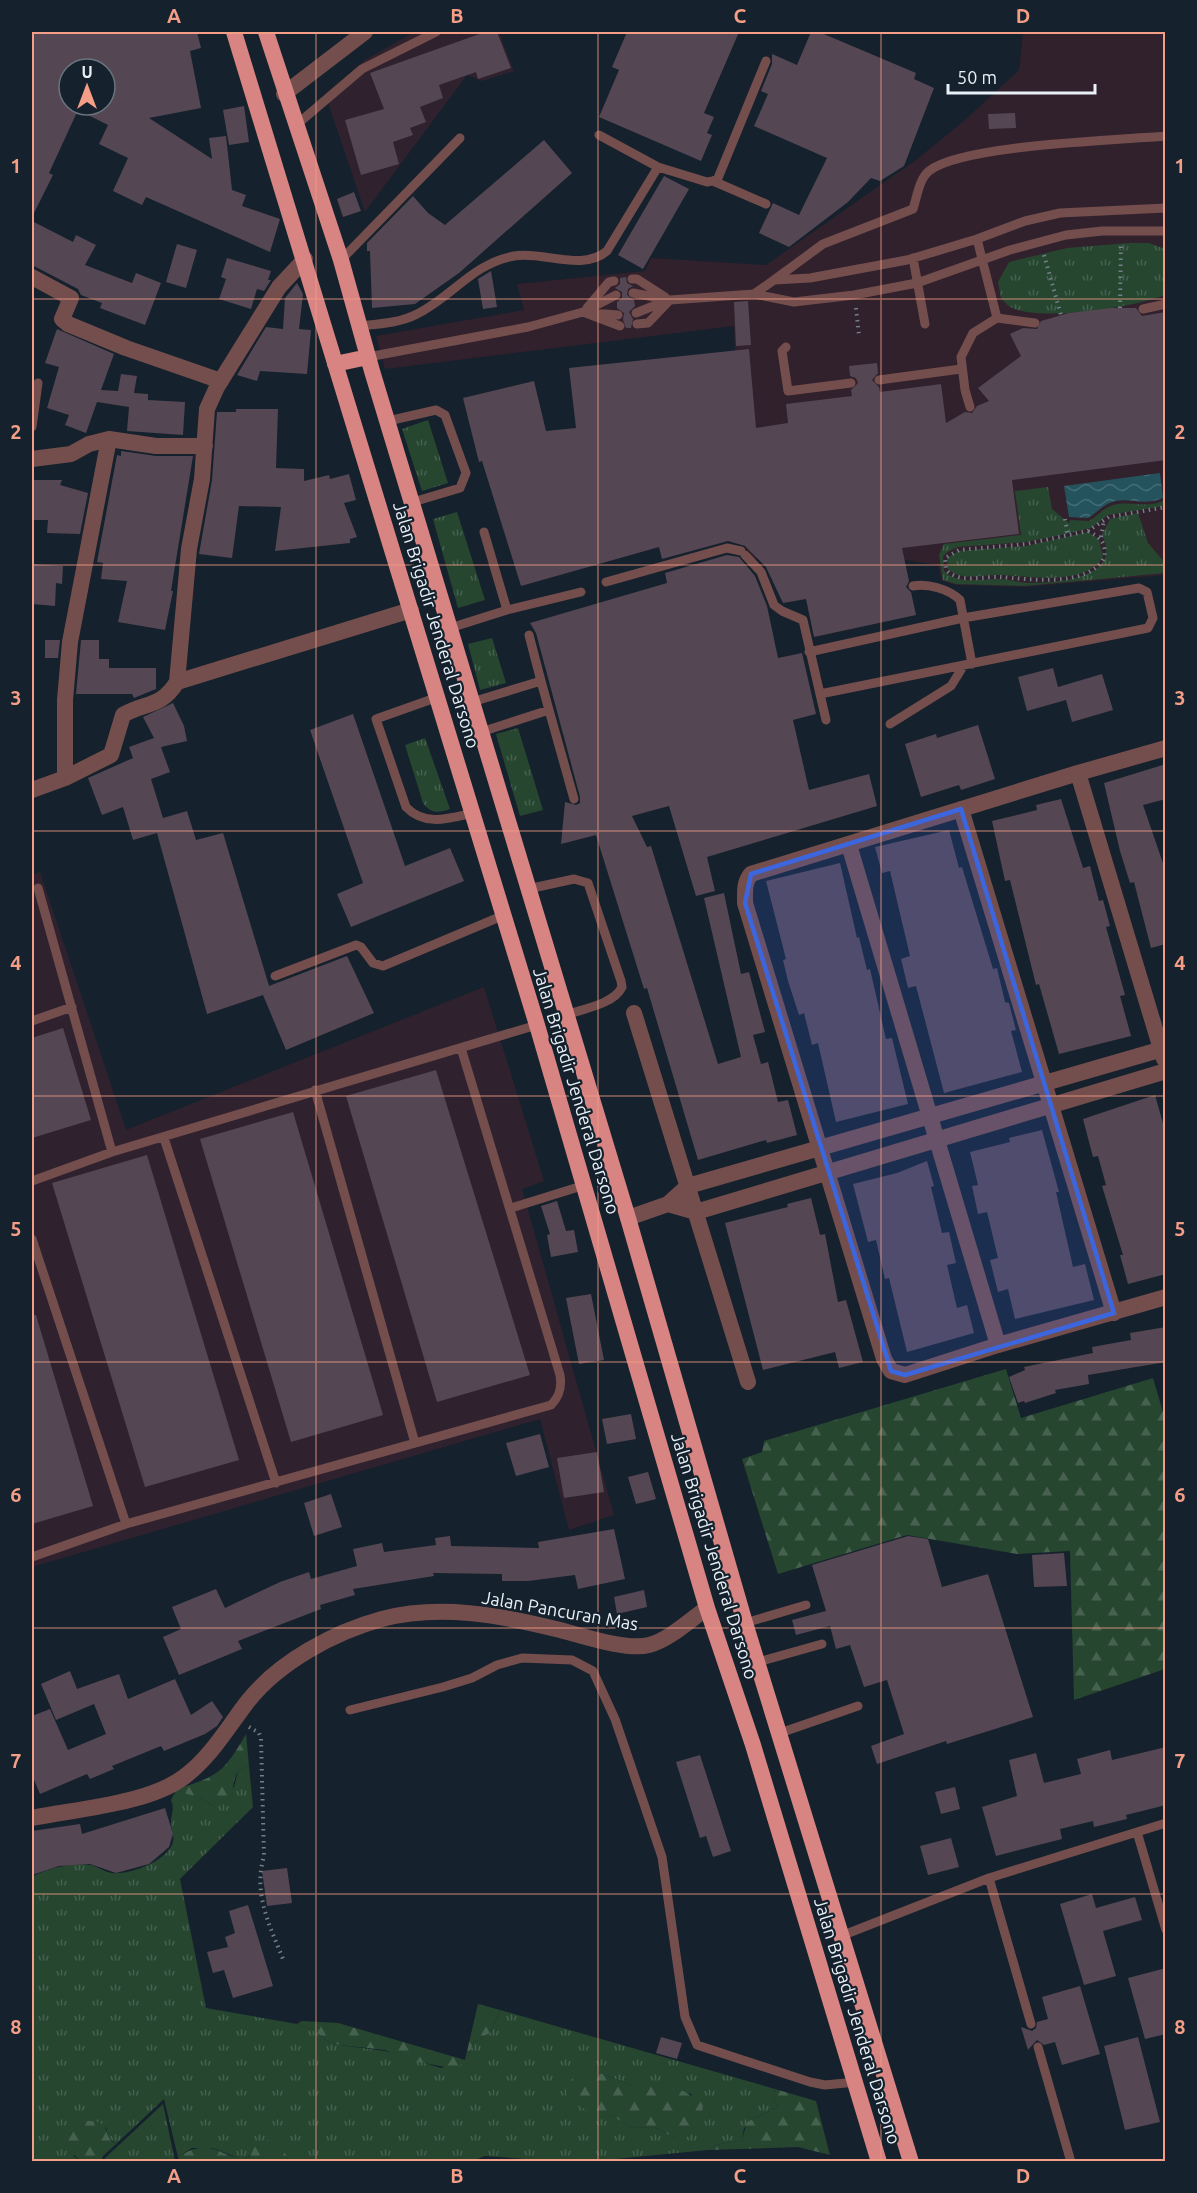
<svg xmlns="http://www.w3.org/2000/svg" width="1197" height="2193" viewBox="0 0 1197 2193" font-family="Ubuntu,sans-serif">
	<defs>
		<pattern id="grass-tufts" width="24" height="20" patternUnits="userSpaceOnUse" patternTransform="scale(1.5)"><rect width="24" height="20" fill="#264630"/><path d="M3 7l-1-3M5 7V3M7 7l1-3M15 17l-1-3M17 17v-4M19 17l1-3" fill="none" stroke="#46614f"/></pattern>
		<pattern id="forest-firs" width="22" height="20" patternUnits="userSpaceOnUse" patternTransform="scale(1.5)"><rect width="22" height="20" fill="#264630"/><path d="M5 1l3.5 6h-7zM16 11l3.5 6h-7z" fill="#46614f"/></pattern>
		<pattern id="water-waves" width="16" height="10" patternUnits="userSpaceOnUse" patternTransform="scale(1.5)"><rect width="16" height="10" fill="#24535e"/><path d="M0 5q4-4 8 0t8 0" fill="none" stroke="#446c76"/></pattern>
	</defs>
	<rect width="100%" height="100%" fill="#15212c"/>
	<path fill="#31212c" d="M1023 32H1165V575L1024 587 956 585 942 581 938 565 898 559H758L750 557 741 536 734 326 385 369 376 336 524 310 517 284 645 271 651 258 766 265 916 160 965 120 1019 70Z"/>
	<path fill="#2f222e" d="M414 32H499L514 71 482 81 467 75 365 212 325 94 365 60Z
		M40 872 126 1130 484 987 544 1181 522 1189 614 1515 569 1530 540 1419 32 1567V875Z"/>
	<path fill="url(#grass-tufts)" fill-rule="evenodd" d="M1129 243H1149L1165 249V295C1134 307 1047 321 1015 309 1009 307 1005 303 1001 298L998 282 1009 262 1067 248Z
		M428 420 448 483 422 491 402 429Z
		M1048 487 1052 509 1069 523 1070 520 1089 521C1098 516 1103 508 1113 505 1131 500 1144 509 1163 501L1164 506 1108 515 1091 528 1056 536 1026 542 958 547 949 551 943 556 944 571C959 585 979 579 998 579 1009 579 1020 583 1030 583 1059 583 1123 578 1102 535L1110 519 1138 513 1148 543 1165 563V573L1024 586 956 584 943 580 939 555 944 544 1021 535 1015 491Z
		M457 512 485 600 458 608 433 519Z
		M1088 532 1099 539 1103 557C1084 588 1026 575 997 575 982 575 960 581 948 569L947 558 959 551 1026 546Z
		M492 638 506 683 480 690 468 644Z
		M518 728 543 810 520 816 496 734Z
		M425 738 450 809C439 813 431 814 423 803L405 745Z
		M249 1766 253 1807 180 1879 206 2008 297 2024 313 2030 332 2044 385 2051 441 2068 467 2060 473 2043 491 2032 500 2010 775 2089 773 2097 778 2107 755 2118 744 2128 742 2140C729 2144 720 2141 708 2150L605 2160 553 2161 485 2156 469 2162H292L279 2147 241 2159 213 2148H192L178 2157 164 2099 116 2144 108 2137 106 2127 73 2156 81 2161H32V1877C47 1868 72 1863 90 1865 97 1866 104 1872 112 1873 130 1875 164 1862 172 1845 176 1836 170 1830 171 1822 171 1813 175 1810 171 1800L177 1789C189 1797 202 1796 213 1806L234 1787 238 1771ZM594 2071 629 2084 692 2094 677 2139 654 2127 633 2128 610 2115Z
		M163 2104 175 2161H104L105 2158Z"/>
	<path fill="url(#forest-firs)" d="M1006 1369 1021 1418 1153 1378 1165 1419V1669L1074 1700 1070 1551 1017 1554 907 1535 778 1574 742 1459 762 1452 764 1441Z
		M246 1734 249 1766 238 1771C228 1790 240 1799 213 1806 202 1796 189 1797 177 1789 219 1776 224 1772 246 1734Z
		M478 2004 500 2010 491 2032 473 2043 467 2060 458 2067 450 2068 404 2059 385 2050 332 2044 313 2030 297 2024 302 2021 338 2023 465 2060Z
		M594 2071 629 2084 683 2091 703 2102C702 2120 699 2138 677 2139L654 2127 633 2128 610 2115 593 2114 570 2100 566 2093C569 2076 579 2073 594 2071Z
		M775 2089 816 2101 830 2155 798 2147 708 2150C720 2141 729 2144 742 2140L747 2122 778 2107 773 2097Z
		M88 2121C115 2122 99 2134 116 2144L103 2156 101 2161H81L68 2150 66 2137 74 2125Z
		M268 2140 279 2147 292 2161 179 2162 178 2157C216 2133 221 2163 250 2157L256 2143Z"/>
	<path fill="url(#water-waves)" d="M1160 473 1163 498C1144 506 1133 498 1116 501 1103 504 1098 512 1088 518L1069 517 1064 486Z"/>
	<path fill="#544753" fill-rule="evenodd" d="M32 32 53 34V32H197L201 48 190 51 201 108 149 118 212 159 209 138 226 136 232 190 246 195 242 206 280 219 270 252 146 197 142 205 113 191 128 158 99 144 108 125 78 110 49 173 53 175 32 217ZM69 69H105V105H69Z
		M485 32H497L511 68 478 79 476 72 439 85 443 98 420 107 426 122 410 128 413 135 393 142 399 164 361 175 345 120 384 109 370 73Z
		M627 32H739L704 113 714 117 707 133 712 135 701 161 599 117 619 70 612 67Z
		M811 32H819L916 73 914 79 934 88 904 166 880 181 871 178 848 202 789 247 759 233 773 203 799 215 827 158 754 126 768 94 761 91 772 64V54L797 65Z
		M244 106 249 142 229 145 223 110Z
		M1015 113 1016 128 989 129 988 114Z
		M544 140 572 173 459 273 415 304 372 308 370 251H367V243L413 196 428 213 445 225Z
		M664 176 689 189 643 269 618 255Z
		M354 192 361 211 343 217 337 199Z
		M32 221 73 242 76 235 96 245 85 265 132 283 136 273 161 283 145 325 100 308 102 303 81 295 78 289 32 265Z
		M177 244 197 250 186 288 166 282Z
		M227 258 271 271 268 280H271L264 291 257 289 251 309 219 299 226 279 221 277Z
		M491 271 497 307 483 309 478 279Z
		M626 277 627 283 633 286 628 289 627 295 634 300 635 306 629 312 633 319 631 328H626L623 320 624 313 617 308V302L622 298V292L615 288 620 284V278Z
		M297 283 303 294 299 329 311 330 307 374 260 371 257 381 237 375 266 327 283 329 285 298Z
		M748 301 751 345 736 346 734 302Z
		M1111 308H1136L1142 316 1166 312V460L1012 480 1019 534 902 548 909 581 906 587 911 592 916 615 814 637 806 599 783 603 766 567 745 546 728 541 662 559 659 547 521 586 482 461 479 462 463 398 534 381 546 431 576 428 569 368 749 349 756 428 788 423 786 404 852 396 851 390 858 383 856 378 850 376 849 366 877 363 878 373 872 380 879 387 880 392 941 384 946 423 965 412 972 413 977 406 989 401 978 388 1021 356 1010 334 1023 328 1037 329 1041 321 1069 313Z
		M57 329 114 354 101 390 118 391 121 374 137 376 134 393 148 394V400L185 402 183 435 127 431 129 407 97 402 86 433 65 425 69 415 47 408 59 367 45 363Z
		M236 409H278L276 468 304 469V481L329 475 330 479 349 474 356 500 344 503 357 537 350 539V543L275 551 281 507 239 506 232 558 199 554 212 480 217 412H236Z
		M121 451 156 456H193L171 591H173L165 630 118 622 127 581 101 579 103 563 97 562 117 455 121 456Z
		M32 480H62L60 485 88 493 80 534 47 533 48 520H32Z
		M727 555 739 557 755 576 767 606 778 658 802 653 816 714 793 720 809 790 869 774 877 806 707 857 715 891 696 896 669 806 632 816 647 847 651 846 718 1064 741 1057 704 898 724 893 741 974 749 972 765 1032 753 1035 761 1064 768 1062 778 1102 788 1100 797 1135 767 1143 766 1140 698 1160 647 988 644 989 596 835 561 844 565 802 576 805 580 803V797L536 633 530 623 667 583 665 573Z
		M32 564 63 566 62 584 56 583 55 606 32 604Z
		M45 640H60L58 658H45Z
		M81 640H99V659H109V668H156V689L134 698 132 694H76Z
		M1053 668 1058 687 1102 674 1113 710 1072 722 1066 700 1027 711 1018 677Z
		M173 703 184 726 187 741 161 747 170 772 151 779 163 818 187 811 196 840 223 833 269 986 347 956 374 1013 286 1050 263 995 207 1014 157 833 133 840 123 807 102 815 88 778 133 758 129 747 154 738 143 717Z
		M353 714 405 866 450 848 464 881 351 927 337 894 363 883 310 730Z
		M978 725 995 779 961 790 959 785 921 797 905 744 936 734 937 738Z
		M1166 764V799L1143 805 1166 872V944L1151 948 1134 882 1130 883 1120 851 1104 783Z
		M1061 799 1083 868 1090 866 1099 901 1103 900 1110 926 1106 927 1125 995 1120 996 1131 1036 1059 1054 1039 984 1036 985 1010 880 1005 881 992 821 1037 810 1036 805Z
		M949 830 959 868 962 867 993 969 997 968 1005 1002 1009 1003 1016 1030 1011 1031 1022 1072 944 1093 916 986 908 988 901 959 910 956 890 871 882 873 875 847Z
		M840 863 857 938 859 937 867 970 870 969 886 1039 892 1038 908 1104 836 1122 818 1043 812 1045 804 1013 799 1015 788 981 783 960 786 959 766 881Z
		M63 1028 91 1120 32 1138V1038Z
		M436 1070 530 1375 437 1402 346 1096Z
		M1155 1095 1166 1134V1274L1128 1284 1120 1255H1123L1102 1186 1106 1185 1098 1156 1093 1157 1083 1119Z
		M293 1112 383 1415 291 1442 200 1139Z
		M1042 1130 1059 1192H1056L1073 1267 1085 1264 1094 1300 1015 1319 1008 1289 998 1292 990 1260 998 1258 987 1212 978 1214 972 1186 978 1185 970 1152 1010 1142 1009 1138Z
		M147 1155 239 1460 145 1487 52 1183Z
		M927 1161 934 1186 931 1187 942 1233 949 1232 956 1263 947 1265 957 1308 967 1305 974 1333 907 1352 889 1278 885 1279 876 1240 868 1242 853 1184 897 1173Z
		M811 1198 820 1235 825 1234 838 1302 846 1300 863 1362 839 1368 835 1352 763 1370 725 1223 788 1207 787 1204Z
		M557 1201 566 1231 574 1230 578 1252 551 1257 547 1235 550 1234 541 1206Z
		M591 1294 604 1360 579 1364 566 1298Z
		M32 1315H36L93 1506 32 1524Z
		M1166 1327V1362L1088 1375 1089 1384 1055 1390 1056 1393 1025 1403 1024 1401 1018 1403 1009 1377 1025 1370 1024 1367 1093 1353 1092 1347 1131 1340 1130 1333Z
		M631 1414 636 1439 607 1444 602 1419Z
		M540 1434 549 1467 516 1476 506 1443Z
		M597 1452 604 1492 564 1498 557 1458Z
		M648 1472 656 1499 636 1504 628 1477Z
		M331 1494 342 1527 314 1536 304 1503Z
		M614 1529 625 1579 578 1589 575 1575 528 1581H502V1574L433 1573 434 1576 353 1589 355 1595 320 1605 321 1609 238 1641 242 1649 179 1675 163 1637 181 1629 172 1607 216 1589 225 1608 280 1582 309 1572 311 1579 357 1566 353 1549 382 1543 384 1552 436 1545 435 1538 450 1536 451 1546 539 1548 538 1542Z
		M908 1536 928 1539 942 1587 988 1574 1033 1717 947 1744 946 1741 877 1764 871 1746 904 1734 887 1680 864 1687 850 1645 836 1649 830 1626 796 1635 792 1620 826 1611 812 1565Z
		M1064 1553 1067 1586 1034 1587 1032 1555Z
		M644 1590 647 1607 617 1614 614 1597Z
		M70 1671 77 1689 119 1674 128 1699 175 1679 191 1715 212 1701 223 1717 217 1726 205 1734 164 1751 161 1746 112 1766 114 1769 90 1779 87 1774 40 1794 32 1775V1716L50 1709 68 1750 106 1734 94 1704 56 1720 41 1684Z
		M1166 1747V1805L1126 1815 1127 1819 1094 1827 1093 1821 1060 1829 1062 1839 996 1856 982 1807 1017 1796 1009 1760 1036 1753 1044 1783 1081 1774 1077 1759 1110 1750 1112 1760Z
		M700 1755 731 1851 713 1857 706 1836 700 1838 676 1762Z
		M955 1787 960 1809 941 1814 935 1792Z
		M165 1808 173 1834 169 1847 149 1864 116 1873 90 1864 59 1866 32 1875V1831L80 1824 82 1834Z
		M951 1838 959 1867 928 1875 920 1846Z
		M287 1868 292 1903 267 1906 262 1871Z
		M1092 1894 1096 1908 1135 1897 1142 1920 1103 1931 1116 1976 1084 1985 1060 1904Z
		M248 1905 273 1986 233 1998 224 1970 213 1973 207 1952 228 1947 225 1937 235 1933 229 1911Z
		M1166 1968V2034L1145 2039 1128 1978Z
		M1080 1986 1100 2054 1062 2065 1055 2042 1044 2045 1037 2040 1028 2050 1021 2027 1032 2031 1036 2028 1037 2022 1048 2019 1042 1997Z
		M661 2037 682 2043 677 2059 656 2053Z
		M1138 2037 1160 2122 1125 2130 1104 2046Z"/>
	<g fill="none" stroke-linecap="round" stroke-linejoin="round">
		<path stroke="#747f88" stroke-width="4" stroke-dasharray="1.5 4.5" stroke-linecap="butt" d="M1044 255 1061 315
			M856 308 859 335
			M1120 308 1121 242
			M1065 519 1068 535
			M1088 531C1100 537 1107 543 1104 558 1088 588 1028 579 1000 577 982 576 960 584 946 570L945 558 959 550 1026 544 1088 531 1109 517 1166 507
			M1101 537 1104 520
			M249 1727 259 1733 261 1739 264 1856C253 1893 269 1924 283 1959"/>
		<path stroke="#744e4d" stroke-width="9" d="M295 126 362 69 436 32
			M599 135 658 167 707 182 713 181 766 204
			M713 181 718 178 766 61
			M977 239 997 318
			M913 258 925 324
			M341 260 460 138
			M632 279H637L665 297
			M774 280 823 244 913 209C917 197 919 179 929 171 961 145 1118 140 1166 136
			M633 293 670 300 754 294 794 302 854 295 917 283 1010 250 1066 235 1102 231H1166
			M754 294 774 280 810 278 907 260 977 239 1025 221 1060 213 1166 208
			M587 308 609 282 614 281
			M1143 309 1166 304
			M583 312 620 326
			M591 313 618 315
			M636 313 668 300
			M637 324 648 323 670 300
			M359 326C379 324 400 323 417 314 452 297 473 263 514 256 544 251 582 272 607 251L658 167
			M786 347 782 351 788 391 851 383
			M368 357 528 327 583 312 616 295
			M879 380 961 369
			M970 407 965 390 961 357 973 333 997 318 1035 323
			M388 421 436 410 445 415 466 473 460 488 413 502
			M32 427 38 383
			M745 555 761 572 774 605 782 611 803 620 820 694 1148 628 1153 618 1147 592 1139 588 963 618 809 652
			M606 582 727 548 741 551
			M913 586C927 583 949 589 960 600L972 664
			M507 610 581 592
			M450 628 507 610 484 532
			M541 681 549 710
			M820 694 826 720
			M438 697 376 719 406 807C425 827 450 818 473 813
			M472 702 541 681 529 635
			M890 724 951 686 964 665
			M481 732 549 710 574 799
			M38 888 112 1152
			M528 889 574 879 588 883 621 981 622 987C614 1004 583 1009 566 1015
			M275 976 356 945 361 947 373 963 383 966 502 916
			M32 1021 72 1007
			M315 1090 415 1443
			M164 1138 276 1483
			M32 1181 112 1152 537 1025
			M511 1208 585 1185
			M32 1239 126 1524
			M32 1557 126 1524 551 1405C560 1396 562 1387 560 1375L461 1048
			M745 1623 806 1605
			M758 1662 822 1644
			M350 1710 443 1687 472 1678 497 1665 522 1658 572 1660 593 1671 615 1719 662 1857 685 2017 697 2045 810 2082 825 2085 856 2082
			M780 1733 858 1706
			M1137 1832 1166 1930
			M841 1936 989 1878
			M1031 2024 989 1878 1166 1823
			M1038 2047 1071 2162"/>
		<path stroke="#744e4d" stroke-width="16" d="M284 94 365 32
			M32 277 71 298 62 319 68 324 126 348 221 381
			M32 459 71 454 89 444 109 439 156 446H205
			M177 682 189 549 202 479 207 409 217 387 279 287 305 259
			M1166 748 1078 773 751 874C744 882 745 892 745 903L884 1359 891 1371 905 1375 998 1345 1166 1297
			M1078 773 1164 1059
			M65 778V700L70 642 109 439
			M32 790 65 778 111 755 123 715C145 702 161 708 177 682L411 610
			M961 809 1114 1313
			M849 845 998 1345
			M634 1013 748 1382
			M668 1204 696 1212 1166 1071
			M628 1218 668 1204 688 1186 1166 1048
			M32 1818C76 1809 148 1804 184 1777 211 1757 228 1727 248 1701 279 1662 334 1632 382 1619 439 1604 500 1615 556 1629 581 1635 625 1651 649 1645 669 1640 690 1620 707 1608"/>
		<path stroke="#d88482" stroke-width="16" d="M234 32 537 1025 707 1608 753 1745 879 2162
			M266 32 341 260 372 371 628 1218 745 1623 911 2162
			M335 364 368 357"/>
	</g>
	<path fill="#3c66dd" fill-opacity="0.2" stroke="#3c66dd" stroke-width="4.5" stroke-linejoin="round" d="M961 809 1114 1313 905 1375 891 1371 745 903 751 874Z"/>
	<path fill="none" stroke="#f49e87" stroke-width="1.5" stroke-opacity="0.55" d="M316 32V2162M598 32V2162M881 32V2162M32 299H1166M32 565H1166M32 831H1166M32 1096H1166M32 1362H1166M32 1628H1166M32 1894H1166"/>
	<g text-anchor="middle" stroke-width="4.5" stroke-linejoin="round" paint-order="stroke">
		<g font-size="18" fill="#e9f1f8" stroke="#15212c">
			<text transform="translate(436 625) rotate(73)" y="6">Jalan Brigadir Jenderal Darsono</text>
			<text transform="translate(576 1091) rotate(73)" y="6">Jalan Brigadir Jenderal Darsono</text>
			<text transform="translate(714 1556) rotate(73)" y="6">Jalan Brigadir Jenderal Darsono</text>
			<text transform="translate(560 1611) rotate(10)" y="6">Jalan Pancuran Mas</text>
			<text transform="translate(857 2021) rotate(73)" y="6">Jalan Brigadir Jenderal Darsono</text>
		</g>
	</g>
	<rect width="1197" height="2193" fill="none" stroke="#15212c" stroke-width="66"/>
	<g transform="translate(87 87)"><circle r="28" fill="#15212c" stroke="#6a747e" stroke-width="1.5"/>
	<path d="M0-4.5L10 22L0 15L-10 22Z" fill="#f49e87"/>
	<text y="-9" font-size="16" font-weight="bold" text-anchor="middle" fill="#e9f1f8">U</text>
	</g>
	<path d="M948 84v9h147v-9" fill="none" stroke="#e9f1f8" stroke-width="3"/>
	<text x="957" y="84" font-size="18" fill="#e9f1f8" stroke="#15212c" stroke-width="4.5" paint-order="stroke">50 m</text>
	<rect x="33" y="33" width="1131" height="2127" fill="none" stroke="#f49e87" stroke-width="2"/>
	<g font-size="20" text-anchor="middle" font-weight="bold" fill="#f49e87">
		<text x="174" y="23">A</text>
		<text x="457" y="23">B</text>
		<text x="740" y="23">C</text>
		<text x="1023" y="23">D</text>
		<text x="16" y="173">1</text>
		<text x="1180" y="173">1</text>
		<text x="16" y="439">2</text>
		<text x="1180" y="439">2</text>
		<text x="16" y="705">3</text>
		<text x="1180" y="705">3</text>
		<text x="16" y="970">4</text>
		<text x="1180" y="970">4</text>
		<text x="16" y="1236">5</text>
		<text x="1180" y="1236">5</text>
		<text x="16" y="1502">6</text>
		<text x="1180" y="1502">6</text>
		<text x="16" y="1768">7</text>
		<text x="1180" y="1768">7</text>
		<text x="16" y="2034">8</text>
		<text x="1180" y="2034">8</text>
		<text x="174" y="2183">A</text>
		<text x="457" y="2183">B</text>
		<text x="740" y="2183">C</text>
		<text x="1023" y="2183">D</text>
	</g>
</svg>
